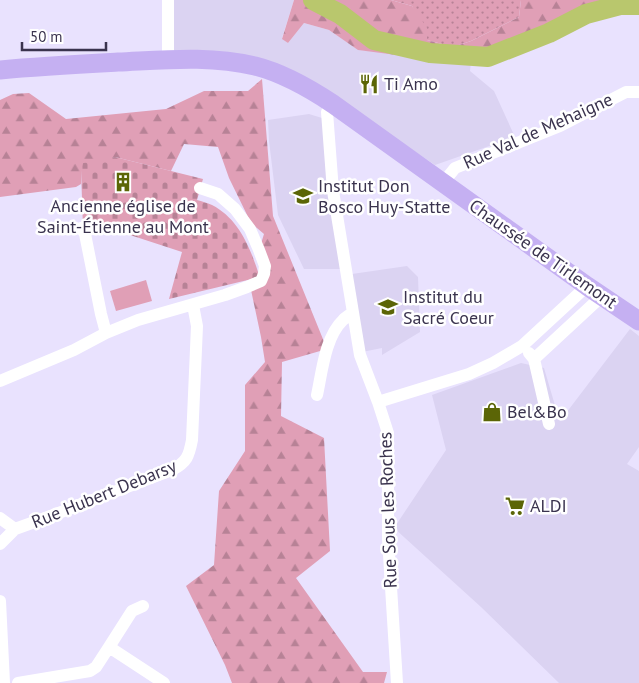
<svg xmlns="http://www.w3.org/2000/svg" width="639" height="683" viewBox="0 0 639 683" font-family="'PT Sans',sans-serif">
	<defs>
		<pattern id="grass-dots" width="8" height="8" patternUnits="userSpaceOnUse" patternTransform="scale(1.25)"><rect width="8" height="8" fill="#e09fb6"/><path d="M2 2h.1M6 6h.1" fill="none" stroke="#b78296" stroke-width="1.8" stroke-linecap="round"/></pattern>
		<pattern id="forest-firs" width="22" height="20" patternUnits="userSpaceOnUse" patternTransform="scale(1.25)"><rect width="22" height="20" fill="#e09fb6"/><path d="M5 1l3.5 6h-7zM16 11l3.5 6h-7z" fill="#b78296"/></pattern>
		<pattern id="cemetery-stones" width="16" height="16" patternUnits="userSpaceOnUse" patternTransform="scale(1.25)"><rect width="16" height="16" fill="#e09fb6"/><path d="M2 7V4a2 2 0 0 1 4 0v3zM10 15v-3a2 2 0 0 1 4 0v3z" fill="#b78296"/></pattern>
	</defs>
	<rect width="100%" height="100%" fill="#e9e2fe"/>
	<path fill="#dbd3f2" d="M168 0H294L282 38 288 43 304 23 329 30 359 50 471 62 470 71 494 91 515 137 435 165 317 86 273 62 219 53 168 54Z
		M309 114 322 118 340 269H304L278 215 269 141 268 120Z
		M407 266 418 277 420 332 382 355V348L362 352 352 274Z
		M630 329 639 336V447L627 464 639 471V683H559L481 607 394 528 446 450 432 395 521 363 544 368 559 419 560 421Z"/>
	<path fill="url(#grass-dots)" d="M391 0H521L519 17 471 41 453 47 427 40 412 6Z"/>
	<path fill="url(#forest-firs)" d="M294 0H391L412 6 427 28V40L453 47 471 41 519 17 521 0H639V13L623 10 582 23 531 49 495 62H471L412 57 358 50 329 30 304 23 288 43 282 39Z
		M262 79 273 216 327 349 282 362 281 416 324 438 330 551 296 578 363 672H387L384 683H232L225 665 186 586 214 565 219 491 245 451V385L265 362 261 337 251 290 261 281 259 250 264 234 251 223 229 178 218 147 184 144 171 171 115 157 81 170V184L76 187 0 197V100L13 94 29 93 66 119 166 109 204 91H248Z"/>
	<path fill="url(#cemetery-stones)" d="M115 157 203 179 197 200C202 201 207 203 212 205 239 219 250 247 259 275L256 278 169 299 182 252 127 234 83 228 81 170 83 163Z"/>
	<path fill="#e09fb6" d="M146 280 152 301 116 311 110 291Z"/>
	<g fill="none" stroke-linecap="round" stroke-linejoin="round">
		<path stroke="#b9c76d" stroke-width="20" d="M313 0 340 14 374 40 430 53 488 57 549 33 586 14 620 5H639"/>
		<path stroke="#fff" stroke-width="12" d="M168 59V0
			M333 104 327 112 333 191 360 355 378 402 388 433V539L397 683
			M443 183 455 168 560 126 626 92H639
			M81 228 85 234 101 314 106 333
			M529 353 534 359 549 424
			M534 359 602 296
			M0 381 74 350 106 333 138 320 225 295 247 287 261 281 264 274 265 266 259 250 250 229 235 209 218 194 200 188
			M317 395C322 372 325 337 343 320 346 317 350 315 353 312
			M378 402 469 374 493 363 522 346 587 286
			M0 518 15 529
			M0 544 15 529 40 520 172 470C187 462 189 456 192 440L197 326 193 305
			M0 601 4 683
			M143 606 132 611 109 647 164 683
			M18 683 90 671 96 667 109 647"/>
		<path stroke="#c5b0f2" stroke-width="19" d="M0 70C39 66 79 64 118 62 163 60 210 55 255 66 283 73 309 88 333 104L587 286 639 321"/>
	</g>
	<defs>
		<symbol id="restaurant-bare" viewBox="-9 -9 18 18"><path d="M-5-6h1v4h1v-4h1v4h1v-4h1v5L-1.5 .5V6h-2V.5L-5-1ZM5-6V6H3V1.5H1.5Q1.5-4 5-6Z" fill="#5b6506" stroke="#fff" stroke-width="2.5" paint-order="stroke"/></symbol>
		<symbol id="building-bare" viewBox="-9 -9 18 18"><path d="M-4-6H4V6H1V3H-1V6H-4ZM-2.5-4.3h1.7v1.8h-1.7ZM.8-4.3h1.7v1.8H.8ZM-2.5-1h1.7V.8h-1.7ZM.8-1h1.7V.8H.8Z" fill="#5b6506" stroke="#fff" stroke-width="2.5" paint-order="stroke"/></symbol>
		<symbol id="school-bare" viewBox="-9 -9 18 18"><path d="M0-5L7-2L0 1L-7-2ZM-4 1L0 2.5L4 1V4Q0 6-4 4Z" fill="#5b6506" stroke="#fff" stroke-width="2.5" paint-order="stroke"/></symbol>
		<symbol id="shop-bare" viewBox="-9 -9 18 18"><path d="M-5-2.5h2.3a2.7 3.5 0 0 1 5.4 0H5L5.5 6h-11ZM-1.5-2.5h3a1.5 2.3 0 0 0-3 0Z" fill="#5b6506" stroke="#fff" stroke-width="2.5" paint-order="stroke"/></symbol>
		<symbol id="supermarket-bare" viewBox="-9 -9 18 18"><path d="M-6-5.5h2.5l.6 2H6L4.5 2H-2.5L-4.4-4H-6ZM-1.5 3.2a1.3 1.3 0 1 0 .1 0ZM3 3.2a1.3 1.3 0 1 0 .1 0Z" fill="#5b6506" stroke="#fff" stroke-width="2.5" paint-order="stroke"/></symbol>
	</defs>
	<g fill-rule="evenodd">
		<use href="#restaurant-bare" x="355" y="70" width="28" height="28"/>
		<use href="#building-bare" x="109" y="168" width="28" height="28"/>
		<use href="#school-bare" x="289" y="182" width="28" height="28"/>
		<use href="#school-bare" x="374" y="293" width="28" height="28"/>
		<use href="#shop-bare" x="478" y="398" width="28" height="28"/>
		<use href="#supermarket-bare" x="501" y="492" width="28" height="28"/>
	</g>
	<g text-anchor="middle" stroke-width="5" stroke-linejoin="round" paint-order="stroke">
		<g font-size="18" fill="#3a334e" stroke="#fff" text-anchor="start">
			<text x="384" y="90">Ti Amo</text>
			<text x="318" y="192">Institut Don<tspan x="318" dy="21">Bosco Huy-Statte</tspan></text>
			<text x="123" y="212" text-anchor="middle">Ancienne église de<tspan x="123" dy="21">Saint-Étienne au Mont</tspan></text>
			<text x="403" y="303">Institut du<tspan x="403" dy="21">Sacré Coeur</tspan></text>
			<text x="507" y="418">Bel&amp;Bo</text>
			<text x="530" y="512">ALDI</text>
		</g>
		<g font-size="18" fill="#3a334e" stroke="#fff">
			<text transform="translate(538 131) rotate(-24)" y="6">Rue Val de Mehaigne</text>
			<text transform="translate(543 254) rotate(35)" y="6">Chaussée de Tirlemont</text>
			<text transform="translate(104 494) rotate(-22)" y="6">Rue Hubert Debarsy</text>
			<text transform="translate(388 510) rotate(-92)" y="6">Rue Sous les Roches</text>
		</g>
	</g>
	<path d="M22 42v8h84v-8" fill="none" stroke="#3a334e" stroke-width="2.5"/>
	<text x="30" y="42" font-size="15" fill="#3a334e" stroke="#ffffff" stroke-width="4" paint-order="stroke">50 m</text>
</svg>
